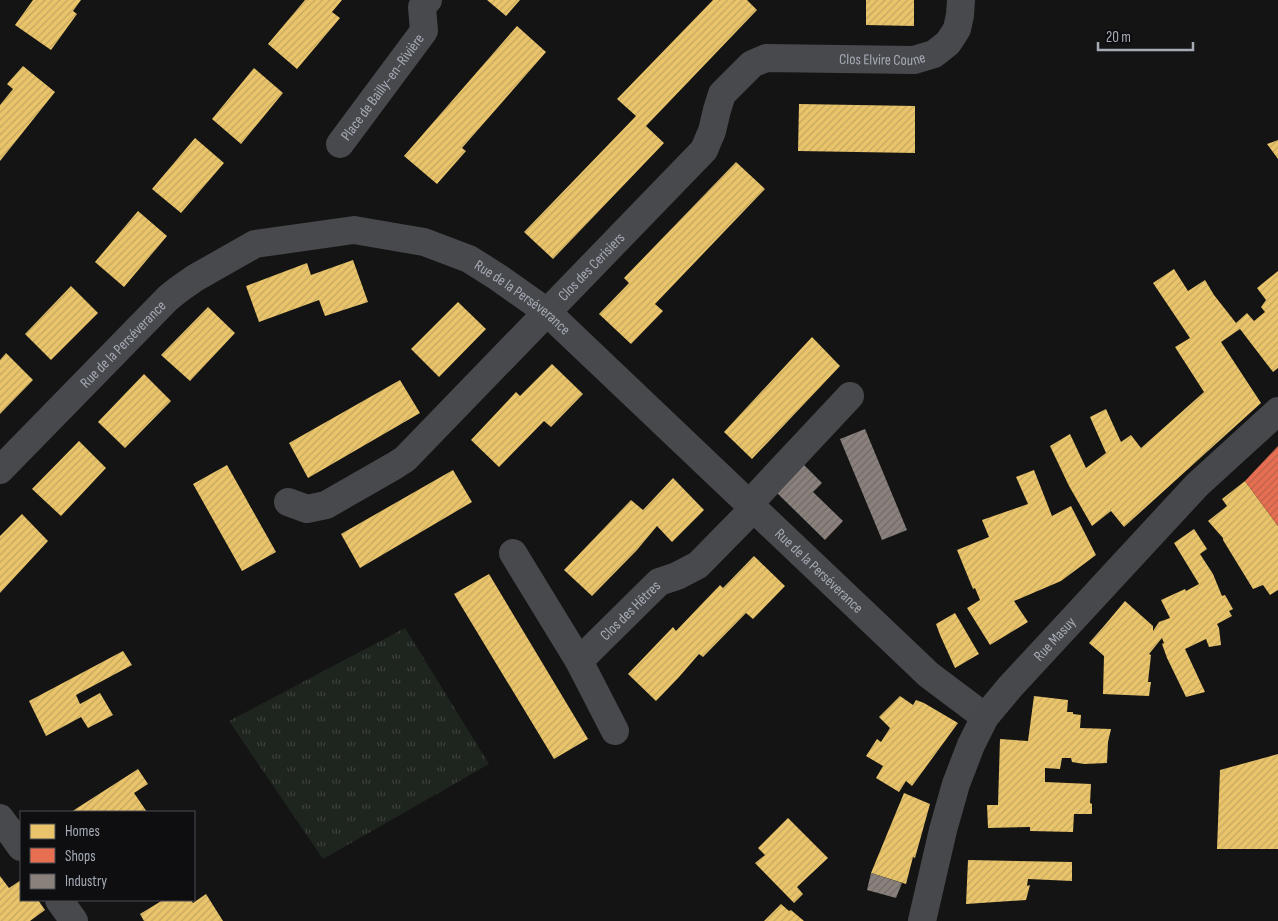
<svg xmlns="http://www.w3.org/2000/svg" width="1278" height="921" viewBox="0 0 1278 921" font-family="'Sofia Sans Condensed',sans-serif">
	<defs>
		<pattern id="park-tufts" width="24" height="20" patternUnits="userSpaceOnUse" patternTransform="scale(1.25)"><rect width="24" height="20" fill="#1e241e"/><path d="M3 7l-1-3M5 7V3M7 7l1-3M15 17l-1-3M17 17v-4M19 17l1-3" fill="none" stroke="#3c413c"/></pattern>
		<pattern id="homes-hatch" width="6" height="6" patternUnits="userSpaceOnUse" patternTransform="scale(1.25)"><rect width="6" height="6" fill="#e9c46a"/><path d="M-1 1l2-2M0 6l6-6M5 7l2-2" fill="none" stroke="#c4a760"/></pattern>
		<pattern id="shops-hatch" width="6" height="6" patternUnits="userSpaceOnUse" patternTransform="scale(1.25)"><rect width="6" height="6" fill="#e76f51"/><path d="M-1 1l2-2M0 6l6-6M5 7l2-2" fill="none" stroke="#ba604a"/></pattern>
		<pattern id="industry-hatch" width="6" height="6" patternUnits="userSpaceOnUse" patternTransform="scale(1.25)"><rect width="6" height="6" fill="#8a817c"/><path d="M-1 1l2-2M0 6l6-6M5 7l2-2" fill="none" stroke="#706a67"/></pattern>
	</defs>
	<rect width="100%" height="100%" fill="#141414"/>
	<path fill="url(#park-tufts)" d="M405 628 489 764 323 859 229 721Z"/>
	<path fill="url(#homes-hatch)" d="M33 0H81L73 11 77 14 51 50 15 25Z
		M305 0H342L332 12 340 18 297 69 268 44Z
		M487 0H520L506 16Z
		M713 0H747L757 10 646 126 664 143 553 259 524 232 636 116 617 99Z
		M866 0H914V26L866 25Z
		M517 26 546 52 462 148 466 151 437 184 404 156Z
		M23 66 55 92 0 161V105L13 89 7 84Z
		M254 68 283 93 241 144 212 119Z
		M799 104 915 106V153L798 151Z
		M195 138 224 163 181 213 152 189Z
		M1278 140V159L1267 144Z
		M736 162 765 189 655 304 663 311 631 344 599 314 629 283 624 278Z
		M138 211 167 236 124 287 95 262Z
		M353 260 368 302 325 316 319 300 259 322 246 286 307 263 311 275Z
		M1174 269 1188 291 1205 280 1214 295 1236 323 1247 313 1254 321 1265 312 1261 307 1266 300 1257 288 1278 271V368L1273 372 1240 329 1221 342 1261 403 1124 527 1111 511 1092 526 1069 486 1050 446 1070 434 1086 468 1106 453 1090 417 1106 409 1121 442 1131 435 1141 448 1204 392 1175 347 1190 338 1153 283Z
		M71 286 98 313 51 360 25 334Z
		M458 302 486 329 439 377 411 349Z
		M208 307 235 333 190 381 161 355Z
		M812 337 840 366 752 459 724 432Z
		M6 353 33 380 0 414V360Z
		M552 364 583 394 551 427 544 421 499 467 471 440 516 392 520 396Z
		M144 374 171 401 125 448 98 422Z
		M400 380 420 413 308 478 289 443Z
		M79 441 106 468 61 516 32 489Z
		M227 465 276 552 242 571 193 484Z
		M453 470 472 502 360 568 341 534Z
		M1034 470 1052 516 1071 506 1096 555 1061 581 1014 601 1028 622 990 645 967 608 980 600 975 588 973 589 957 550 989 537 982 520 1028 504 1016 477Z
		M673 478 704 510 672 542 657 526 637 550 592 596 564 570 631 500 643 510Z
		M1245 481 1278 526V590L1270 595 1263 585 1253 589 1223 540V538L1208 521 1227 506 1222 499Z
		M22 514 48 541 0 593V536Z
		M1194 529 1207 549 1200 554 1213 574 1222 596 1225 595 1233 609 1229 611 1232 616 1217 624 1219 628 1221 645 1209 647 1206 639 1185 649 1205 692 1186 697 1167 658 1162 644 1164 643 1162 638 1149 654 1151 655 1148 682H1151L1149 696 1103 694 1104 656 1089 643 1104 626 1125 601 1153 626V631L1159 622 1170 618 1161 600 1185 589 1186 591 1199 584 1174 543Z
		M754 556 785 586 753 619 746 613 703 657 699 654 679 677 656 701 628 674 673 627 676 631 720 585 723 588Z
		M489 574 588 739 554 759 454 594Z
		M955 613 979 654 955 668 940 635 936 624Z
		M123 651 132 665 76 695 80 704 100 693 113 715 88 728 81 717 46 736 29 701Z
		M900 696 913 705 916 700 924 703 958 723 912 786 906 781 899 792 876 778 883 766 866 756 877 739 881 742 890 728 879 717Z
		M1034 696 1068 700 1067 712H1073V714L1081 715 1080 728 1111 729 1108 742 1107 763 1084 764 1072 762 1071 758H1062L1060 769 1045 768V782L1091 784 1090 803 1092 804V814H1074L1073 832 1030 831V827L988 828 987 805H998L1000 739 1028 741Z
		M1278 754V849H1217L1220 770Z
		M138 769 148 784 134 793 147 812H71Z
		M904 793 930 804 915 858 913 857 906 884 871 873Z
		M788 818 828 858 797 887 803 894 794 903 755 863 765 855 758 848Z
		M968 860 1072 862V881L1028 879 1027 886 1030 885 1026 900 966 904Z
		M0 876 9 888 21 880V900H38L45 910 30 921H0Z
		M206 894 223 921H144L140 914 163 900H191L193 903Z
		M781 904 789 911 791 910 804 921H764Z"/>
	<path fill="url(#shops-hatch)" d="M1278 446V526L1245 481Z"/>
	<path fill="url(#industry-hatch)" d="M865 429 907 530 882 540 840 439Z
		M803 464 822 483 813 492 843 521 825 540 776 492Z
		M871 873 902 883 896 898 867 890Z"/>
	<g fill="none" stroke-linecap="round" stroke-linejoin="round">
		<g stroke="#48494d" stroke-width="28">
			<path id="s1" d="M340 144 424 31 422 7 428 0"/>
			<path id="s2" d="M0 470 168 298 178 290 195 278 255 244 354 230 424 242 469 259 499 278 547 312 929 675 985 717"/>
			<path id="s3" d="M288 502 307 509 326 505 394 466 405 459 704 150 712 131 717 110 722 94 752 64 766 58 914 60 934 54 948 43 957 29 960 15 961 0"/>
			<path d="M749 504 850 396"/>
			<path d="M513 553 579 661 615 731"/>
			<path id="s4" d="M579 661 659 582 677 576 698 565 754 508"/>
			<path d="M0 818 21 847"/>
			<path d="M59 900 74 921"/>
		</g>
		<path stroke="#47484b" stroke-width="28" id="s5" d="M922 921 943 830 956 784 971 745 985 717 1010 687 1197 485 1278 411"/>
	</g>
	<g text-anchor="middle" stroke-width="5" stroke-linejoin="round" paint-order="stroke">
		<g font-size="15" fill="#a5abb5" stroke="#0e0e10">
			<text dy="5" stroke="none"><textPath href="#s3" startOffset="794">Clos Elvire Coune</textPath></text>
			<text dy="5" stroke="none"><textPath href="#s1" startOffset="71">Place de Bailly-en-Rivière</textPath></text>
			<text dy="5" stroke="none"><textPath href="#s3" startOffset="399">Clos des Cerisiers</textPath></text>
			<text dy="5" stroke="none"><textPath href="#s2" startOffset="628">Rue de la Perséverance</textPath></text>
			<text dy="5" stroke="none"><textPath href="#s2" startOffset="176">Rue de la Perséverance</textPath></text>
			<text dy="5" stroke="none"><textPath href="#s2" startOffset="1032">Rue de la Perséverance</textPath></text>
			<text dy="5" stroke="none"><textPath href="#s4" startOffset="72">Clos des Hêtres</textPath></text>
			<text dy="5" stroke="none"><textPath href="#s5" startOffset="319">Rue Masuy</textPath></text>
		</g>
	</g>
	<rect x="20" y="811" width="175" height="90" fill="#0e0e10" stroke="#4a4d52"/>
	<rect x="30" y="824" width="25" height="15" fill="#e9c46a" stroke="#4a4d52"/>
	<text x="65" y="836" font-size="15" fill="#a5abb5">Homes</text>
	<rect x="30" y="848" width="25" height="15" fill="#e76f51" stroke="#4a4d52"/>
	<text x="65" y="861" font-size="15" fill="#a5abb5">Shops</text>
	<rect x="30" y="874" width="25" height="15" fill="#8a817c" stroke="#4a4d52"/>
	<text x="65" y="886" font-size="15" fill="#a5abb5">Industry</text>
	<path d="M1098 42v8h95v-8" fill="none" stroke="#a5abb5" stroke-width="2.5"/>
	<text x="1106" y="42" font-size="15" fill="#a5abb5" stroke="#0e0e10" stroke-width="4" paint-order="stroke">20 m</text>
</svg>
